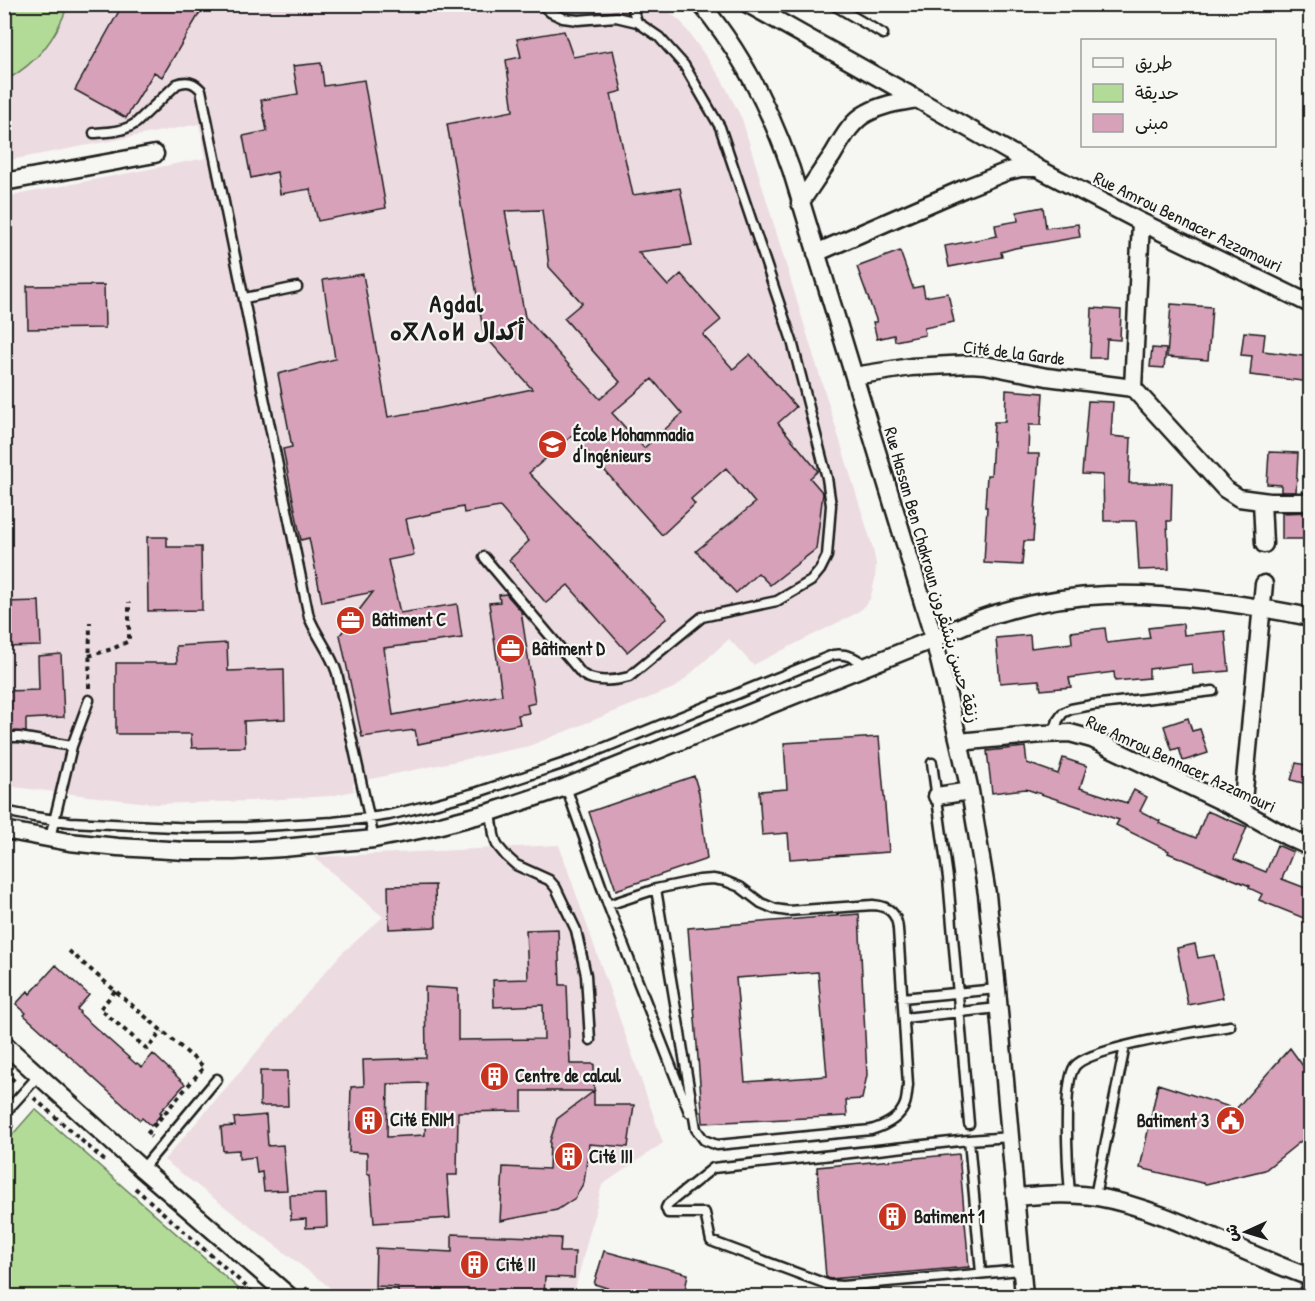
<svg xmlns="http://www.w3.org/2000/svg" width="1315" height="1301" viewBox="0 0 1315 1301" font-family="'Patrick Hand','Playpen Sans Arabic','Noto Sans Tifinagh',sans-serif">
	<rect width="100%" height="100%" fill="#f6f6f2"/>
	<filter id="ink" filterUnits="userSpaceOnUse"><feTurbulence type="fractalNoise" baseFrequency=".0167" numOctaves="2"/><feDisplacementMap in="SourceGraphic" scale="12" xChannelSelector="R" yChannelSelector="G"/><feConvolveMatrix kernelMatrix="1 2 1 2 8 2 1 2 1" color-interpolation-filters="sRGB"/></filter>
	<g filter="url(#ink)">
		<path fill="#ecdce1" d="M5 5H662L682 23 721 78 742 119 810 344 872 545 876 564 875 580 870 599 862 609 851 616 753 665 729 639 676 687 529 746 361 781 353 784 354 791 330 796 251 801 156 804 5 786V197L206 158 199 124 5 161Z
			M559 845 663 1143 602 1185 573 1296H341L164 1160 340 955 383 917 314 857Z"/>
		<path fill="#b2db98" stroke="#677c5a" stroke-width="1.5" d="M5 4 68 5C55 40 38 62 5 81Z
			M35 1109 247 1296H5V1143Z"/>
		<path fill="#d6a1b9" stroke="#1c1c1c" stroke-width="1.5" fill-rule="evenodd" d="M123 4H205L162 77 154 72 126 118 75 90Z
			M564 31 573 57 613 50 622 91 611 94 633 195 680 188 692 245 638 252 668 286 681 274 721 320 703 335 733 369 750 354 796 407 778 423 818 471 810 478 823 493 816 549 770 585 758 573 736 593 696 551 755 503 726 468 691 499 695 504 662 535 573 435 529 473 667 618 627 652 568 585 546 603 509 560 529 541 500 507 464 513 463 507 406 519 414 555 388 560 400 613 457 604 462 638 384 648 393 715 502 695 489 603 500 602 499 595 506 594 521 611 535 703 527 705 529 713 518 715 520 724 418 744 415 730 362 737 340 635 373 592 322 602 309 538 301 540 283 449 292 447 278 374 335 359 323 280 363 274 388 417 440 408 532 389 484 335 447 124 513 111 506 60 521 57 517 39ZM542 210 549 267 582 303 564 318 620 382 600 399 525 317 505 211ZM652 379 682 414 644 448 612 413Z
			M321 63 324 86 364 80 386 208 318 221 310 189 280 194 277 172 251 178 243 136 267 131 261 100 298 94 293 66Z
			M1043 207 1046 228 1078 224 1080 237 1015 248 1001 252 1002 257 949 267 945 246 997 236 995 225 1018 221 1017 212Z
			M900 251 913 288 923 286 925 297 948 293 954 322 924 328 925 335 895 341 894 335 877 339 873 322H877L857 267Z
			M104 285 105 328 28 329 27 286Z
			M1171 304 1212 307 1208 360 1167 357Z
			M1092 308 1121 310 1120 340 1107 339 1106 358H1090Z
			M1244 332 1265 334 1263 351 1311 357V382L1250 375 1252 356 1241 355Z
			M1152 348 1166 349 1164 368 1150 367Z
			M1006 390 1043 393 1041 425H1029L1028 454H1039L1033 541H1024L1022 565 984 563 987 507H985L987 475H991L994 422H1005Z
			M1088 401 1113 402 1111 436 1131 438 1129 483H1172L1171 521H1167L1169 569 1139 570 1136 521H1104L1103 475 1082 474Z
			M1269 452 1298 453 1296 492H1281V485L1267 484Z
			M1311 512V539H1282V513Z
			M147 537H167V547H201L202 610 148 611Z
			M39 601 41 646 4 647V602Z
			M1183 624 1184 635 1225 631 1229 671 1193 674 1192 664 1149 669V678L1115 681 1114 672 1069 678 1071 687 1041 690 1039 680 1000 683 996 638 1030 635 1031 648 1072 643 1071 632 1105 628 1107 643 1150 638 1148 628Z
			M227 643 228 671 284 669 285 719 244 721 245 747 192 748 191 734H116V663H177L176 646Z
			M61 654 64 717 26 719V732L4 731V691L39 690 38 656Z
			M1188 718 1192 731 1200 729 1208 753 1183 761 1179 748 1172 750 1164 726Z
			M879 737 889 852 790 859 788 833 762 835 759 791 787 789 784 743Z
			M1025 747 1027 763 1058 774 1063 758 1087 766 1080 788 1127 803 1134 790 1147 797 1140 811 1160 821 1159 823 1196 838 1207 811 1247 827 1234 859 1266 872 1277 845 1293 852 1282 879 1311 890V921L1259 900 1262 894 1249 888 1250 886 1168 853 1169 851 1116 825 1119 820 1026 789 992 793 987 751Z
			M1296 763 1311 766V785L1291 780Z
			M694 776 699 793 707 859 616 890 589 812Z
			M435 885 436 927 389 929 388 886Z
			M859 914 867 1075 862 1099 846 1100 847 1116 703 1123 688 928ZM818 972 827 1076 745 1082 736 978Z
			M558 929 560 985H567L570 1064H594V1105H634L628 1147 589 1144 584 1182 575 1198 557 1210 500 1221 503 1167 549 1169 550 1141 557 1119 594 1091H522V1111L458 1112 457 1175H447L450 1218 374 1223 370 1174H367V1153L349 1152 351 1087 364 1086 363 1060 426 1058 425 987 458 989V1040L544 1039 543 1005 494 1007 493 980 528 979 526 930ZM426 1083 425 1135 387 1137 388 1084Z
			M1195 944 1198 958 1214 955 1223 998 1188 1005 1177 948Z
			M56 965 89 995 77 1009 80 1012 79 1013 136 1064 137 1063 142 1067 153 1054 185 1084 160 1112 162 1113 151 1126 142 1118 140 1120 24 1015 26 1013 16 1004 28 991 30 994Z
			M1290 1048 1311 1077V1133L1265 1170 1206 1184 1140 1168 1158 1084 1236 1109Z
			M260 1071H287L288 1106H260Z
			M266 1115 268 1146 283 1145 287 1190 264 1191 262 1172 257 1173 255 1157 239 1159V1150L223 1151 221 1127 235 1126 234 1118Z
			M959 1154 969 1267 830 1279 826 1277 817 1167Z
			M326 1194 327 1227 306 1228V1219L291 1220 290 1195Z
			M452 1234 561 1238 560 1252H575L574 1278 545 1277 544 1295 501 1293V1296H398V1287L375 1286 376 1248 452 1252Z
			M604 1251 688 1274 684 1296H634L594 1284Z"/>
		<g fill="none" stroke-linecap="round" stroke-linejoin="round">
			<defs>
				<path id="lane" d="M631 4 637 22
					M832 4 883 34
					M94 133C109 132 123 132 136 123L177 84C187 80 194 82 201 90L309 617C317 637 331 653 337 673L374 839
					M245 298 297 287
					M484 557 582 674C594 683 615 681 629 677L702 617 777 601 811 581 820 570 827 556 831 505 827 478 792 341 720 127 684 65 659 37 637 22 616 17 578 20 563 18 550 12 541 4
					M1054 733 1058 720 1063 713 1071 709 1092 705 1213 691
					M4 737H19L72 746
					M932 763 948 878 969 1124
					M566 787 608 905 689 1112
					M4 811 34 817 70 822 195 828 247 827 333 822 369 818 389 815 430 805 478 792 574 760 833 655C847 653 855 658 866 665
					M491 812 494 835 497 845 506 856 516 865 549 880 556 888 576 930 586 975 590 1040
					M50 838 72 746 89 700
					M713 879 725 881 740 887 761 903 775 909 788 911 873 905C888 906 897 913 898 929L908 1085C907 1091 907 1099 905 1104 900 1119 884 1126 871 1130L717 1145 704 1140 696 1129 656 889 699 880Z
					M608 905 656 889
					M902 998 997 989
					M904 1018 998 1008
					M4 1114 39 1075
					M1010 1137 969 1140 713 1168 668 1204 666 1208 668 1213H705L711 1241 829 1285 842 1286 1021 1270
					M969 1140 981 1273
					M142 1169 217 1079
					M1070 1194C1068 1170 1062 1083 1075 1066 1091 1047 1202 1031 1230 1026
					M1095 1196 1125 1046
					M1302 1296 1310 1283"/>
				<path id="street" d="M701 4C742 53 770 109 791 169L934 639 959 742 970 791 987 894 997 989 1024 1296
					M748 4 917 99
					M4 182 155 154
					M800 203C811 187 821 171 832 156 841 141 851 121 867 113 883 104 900 102 917 99L1036 167
					M816 253 963 189 1008 171 1021 168H1037L1141 222 1310 304
					M854 376 911 367 970 364 985 365 1047 377 1133 388 1225 489 1239 498 1269 502H1310
					M1133 388 1141 222
					M1262 501 1264 544
					M959 742 1042 734 1070 733 1092 739 1242 811 1288 837 1310 847
					M937 796 970 791
					M1242 811 1264 584
					M4 830 69 842 118 847 186 851H234L283 848 374 839 429 828 491 812 566 787 934 639C956 628 978 618 1002 612 1036 602 1070 596 1106 595 1174 593 1243 604 1310 617
					M4 1044 142 1169 289 1296
					M1015 1197C1042 1195 1070 1192 1097 1197 1170 1210 1239 1253 1310 1277"/>
			</defs>
			<use href="#lane" stroke="#1c1c1c" stroke-width="13"/>
			<use href="#street" stroke="#1c1c1c" stroke-width="21"/>
			<path stroke="#1c1c1c" stroke-width="4" stroke-dasharray="4.5 4.5" stroke-linecap="butt" d="M89 656 112 649 129 641V602
				M89 688 90 622
				M69 951 204 1067 147 1134 151 1137
				M115 991 100 1009 147 1049 162 1031
				M4 1072 17 1083
				M34 1098 107 1163
				M4 1134 13 1125
				M135 1188 257 1296
				M305 1288 316 1296"/>
			<use href="#lane" stroke="#f6f6f2" stroke-width="8"/>
			<use href="#street" stroke="#f6f6f2" stroke-width="16"/>
		</g>
	</g>
	<defs>
		<symbol id="university-disc" viewBox="-11 -11 22 22"><circle r="9.5" fill="#c8321e" stroke="#f6f6f2"/><path d="M0-5L7-2L0 1L-7-2ZM-4 1L0 2.5L4 1V4Q0 6-4 4Z" fill="#fff"/></symbol>
		<symbol id="office-disc" viewBox="-11 -11 22 22"><circle r="9.5" fill="#c8321e" stroke="#f6f6f2"/><path d="M-6-3h4V-5.5h4V-3h4V5H-6ZM-1-4.5V-3h2v-1.5ZM-6 0V1H6V0Z" fill="#fff"/></symbol>
		<symbol id="building-disc" viewBox="-11 -11 22 22"><circle r="9.5" fill="#c8321e" stroke="#f6f6f2"/><path d="M-4-6H4V6H1V3H-1V6H-4ZM-2.5-4.3h1.7v1.8h-1.7ZM.8-4.3h1.7v1.8H.8ZM-2.5-1h1.7V.8h-1.7ZM.8-1h1.7V.8H.8Z" fill="#fff"/></symbol>
		<symbol id="civic-disc" viewBox="-11 -11 22 22"><circle r="9.5" fill="#c8321e" stroke="#f6f6f2"/><path d="M-.6-6.5H3V-4.5H.6V-3L4-1V1h2V6H-6V1h2V-1L-.6-3ZM-1.2 2.5V6h2.4V2.5Z" fill="#fff"/></symbol>
	</defs>
	<g fill-rule="evenodd">
		<use href="#university-disc" x="536" y="428" width="33" height="33"/>
		<use href="#office-disc" x="334" y="604" width="33" height="33"/>
		<use href="#office-disc" x="494" y="632" width="33" height="33"/>
		<use href="#building-disc" x="478" y="1060" width="33" height="33"/>
		<use href="#building-disc" x="352" y="1104" width="33" height="33"/>
		<use href="#civic-disc" x="1214" y="1104" width="33" height="33"/>
		<use href="#building-disc" x="552" y="1140" width="33" height="33"/>
		<use href="#building-disc" x="876" y="1200" width="33" height="33"/>
		<use href="#building-disc" x="458" y="1248" width="33" height="33"/>
	</g>
	<g text-anchor="middle" stroke-width="4.5" stroke-linejoin="round" paint-order="stroke">
		<g font-size="18" fill="#1c1c1c" stroke="#f6f6f2">
			<text transform="translate(1188 222) rotate(26)" y="6">Rue Amrou Bennacer Azzamouri</text>
			<text transform="translate(1014 353) rotate(7)" y="6">Cité de la Garde</text>
			<text transform="translate(932 575) rotate(74)" y="6">Rue Hassan Ben Chakroun زنقة حسن بنشقرون</text>
			<text transform="translate(1181 764) rotate(25)" y="6">Rue Amrou Bennacer Azzamouri</text>
		</g>
		<g font-size="18" font-weight="bold" fill="#1c1c1c" stroke="#f6f6f2" text-anchor="start">
			<text x="573" y="441">École Mohammadia<tspan x="573" dy="21">d'Ingénieurs</tspan></text>
			<text x="372" y="626">Bâtiment C</text>
			<text x="532" y="655">Bâtiment D</text>
			<text x="515" y="1082">Centre de calcul</text>
			<text x="390" y="1126">Cité ENIM</text>
			<text x="1209" y="1127" text-anchor="end">Batiment 3</text>
			<text x="589" y="1163">Cité III</text>
			<text x="914" y="1223">Batiment 1</text>
			<text x="496" y="1271">Cité II</text>
		</g>
		<g font-size="24" font-weight="bold" letter-spacing="1.5" fill="#1c1c1c" stroke="#f6f6f2">
			<text x="457" y="312">Agdal<tspan x="457" dy="28">ⴰⴳⴷⴰⵍ أكدال</tspan></text>
		</g>
	</g>
	<rect width="1315" height="1301" fill="none" stroke="#f6f6f2" stroke-width="24"/>
	<rect x="12" y="12" width="1291" height="1277" fill="none" stroke="#1c1c1c" stroke-width="2" filter="url(#ink)"/>
	<rect x="1081" y="39" width="195" height="108" fill="#f6f6f2" stroke="#9f9f9c" stroke-width="1.5"/>
	<rect x="1093" y="58" width="30" height="9" fill="#f6f6f2" stroke="#9f9f9c" stroke-width="1.5"/>
	<text x="1135" y="69" font-size="18" fill="#1c1c1c">طريق</text>
	<rect x="1093" y="84" width="30" height="18" fill="#b2db98" stroke="#9f9f9c" stroke-width="1.5"/>
	<text x="1135" y="99" font-size="18" fill="#1c1c1c">حديقة</text>
	<rect x="1093" y="114" width="30" height="18" fill="#d6a1b9" stroke="#9f9f9c" stroke-width="1.5"/>
	<text x="1135" y="129" font-size="18" fill="#1c1c1c">مبنى</text>
	<g transform="translate(1246 1232) rotate(266)" stroke="#f6f6f2" stroke-width="4.5" paint-order="stroke">
	<path d="M0-4.5L10 22L0 15L-10 22Z" fill="#1c1c1c"/>
	<text y="-9" font-size="16" font-weight="bold" text-anchor="middle" fill="#1c1c1c">ش</text>
	</g>
</svg>
